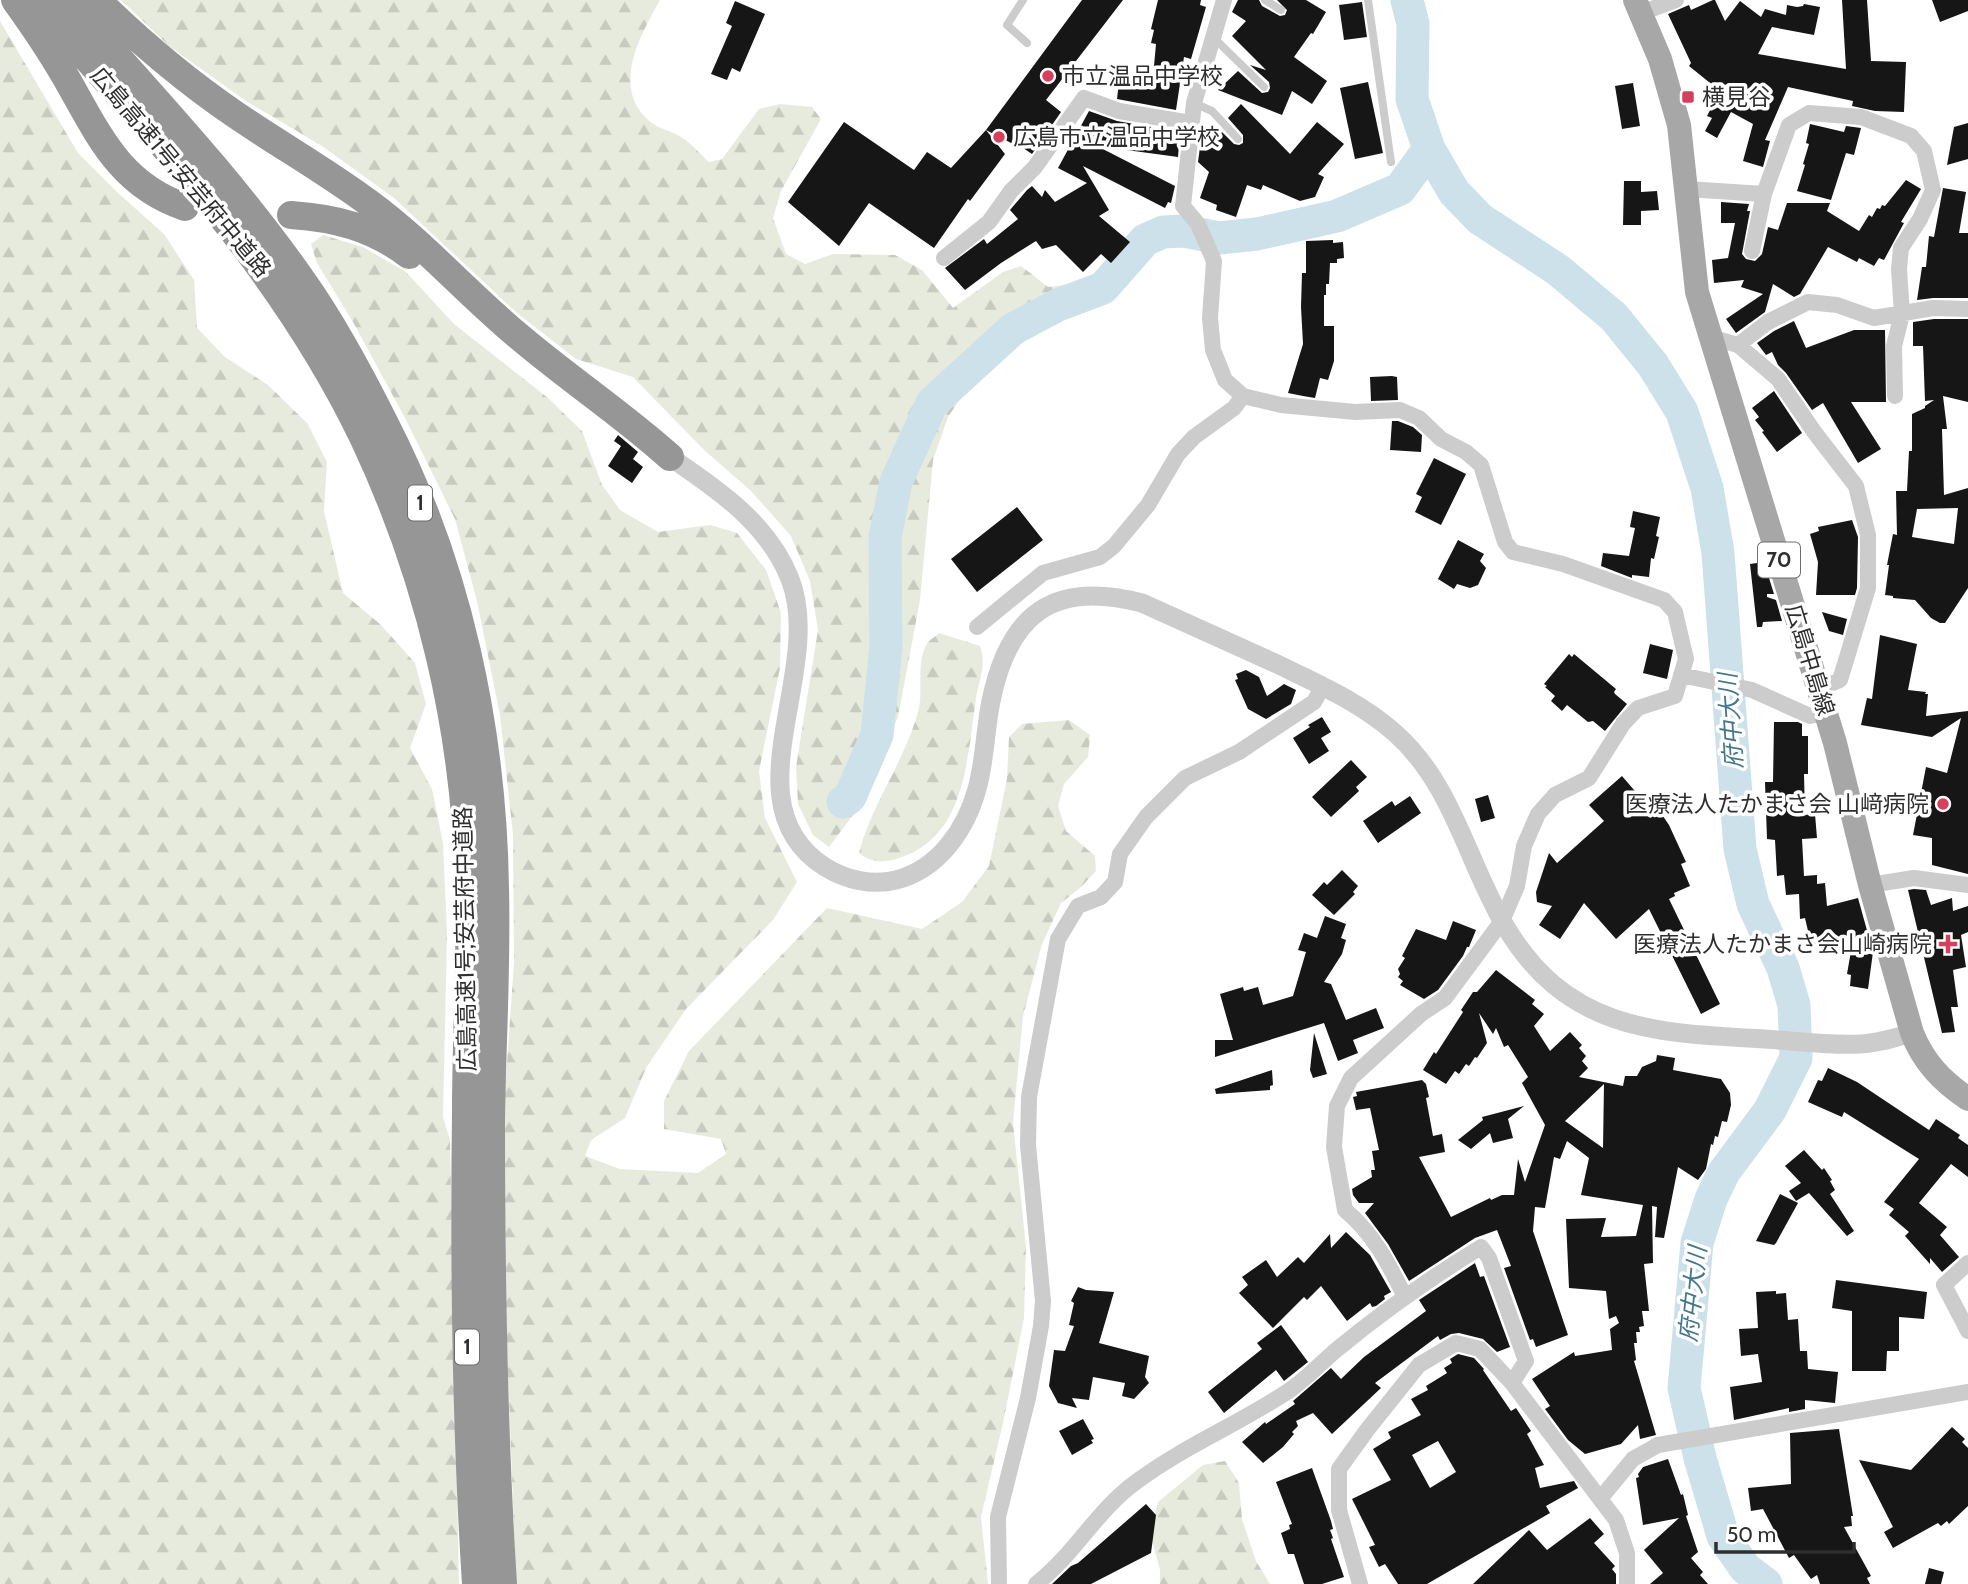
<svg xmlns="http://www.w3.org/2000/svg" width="1968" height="1584" viewBox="0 0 1968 1584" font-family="Cabin,'Noto Sans JP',sans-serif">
	<defs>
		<pattern id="forest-firs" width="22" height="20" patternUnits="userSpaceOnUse" patternTransform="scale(1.75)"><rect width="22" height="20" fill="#e7ebde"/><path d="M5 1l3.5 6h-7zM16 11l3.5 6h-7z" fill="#c6cabf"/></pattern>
	</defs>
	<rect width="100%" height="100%" fill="#fff"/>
	<path fill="url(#forest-firs)" d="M121 0H660C640 36 609 90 652 123 660 129 672 131 681 137 691 143 700 154 709 162L722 159 759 109 780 104 812 107 821 119 781 191 773 218 786 254 805 264 833 254 895 255 922 270 953 308 1003 272 1021 266 1048 287 1071 284 1078 296 1053 318 1016 334 970 384 948 417 933 460 920 600 898 717 856 811 829 847 813 835 798 804 796 767 818 630 810 581 791 536 751 491 704 450 633 377 576 359 517 313 394 198 322 146 246 101 169 46Z
		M0 21 78 153 117 192 164 234 194 280 197 328 225 357 268 385 307 423 327 462 324 511 343 593 381 625 415 663 426 704 410 748 432 789 443 843 447 933 443 1117 450 1140 459 1584H0Z
		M323 235 363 247 406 272 454 324 548 398 582 431 602 485 620 510 658 532 710 525 737 533 766 570 781 613 780 668 759 771 765 818 797 882 773 920 686 1009 646 1068 625 1118 591 1140 585 1156 620 1169 698 1173 726 1154 721 1139 664 1129V1101L689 1051 827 908 922 929 962 902 989 866 1007 779 1009 737 1022 724 1069 720 1090 735 1088 757 1064 784 1058 806 1066 831 1095 856 1096 871 1081 887 1061 903 1042 944 1023 1016 1013 1123 1026 1247 1024 1318 1003 1423 981 1517 988 1584H516L499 1130 504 1106 514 962 513 835 500 715 477 601 455 519 405 418 353 322 317 263 311 244Z
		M939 633 980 646C987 665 979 679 976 698 967 756 967 837 899 858 884 863 871 863 859 853 872 802 906 760 919 708 923 689 916 662 927 644 929 640 936 636 939 633Z
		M1225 1461 1239 1483 1242 1519 1256 1561 1270 1584H1160V1570L1150 1533 1158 1502 1203 1465Z"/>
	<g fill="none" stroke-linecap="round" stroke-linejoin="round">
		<path stroke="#cce1e9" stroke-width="33" d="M1407 0 1413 24 1412 99 1429 149 1454 192 1480 219 1558 270 1614 317 1653 365 1682 412 1707 488 1718 553 1740 849 1753 904 1783 968 1794 1005 1796 1058 1770 1110 1724 1172 1711 1199 1697 1243 1684 1388 1700 1458 1723 1536 1745 1568 1766 1584
			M843 802 850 797 877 735 886 647 885 537 896 482 932 403 1013 329 1058 305 1103 288 1145 240 1163 232 1184 231 1219 238 1257 234 1337 216 1400 189 1429 149"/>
	</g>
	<path fill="#161616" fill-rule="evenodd" d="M1082 0H1123L1046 100 1061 112 1032 154 1014 142 1013 144 986 130Z
		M1158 0H1201L1200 5 1206 7 1191 59 1184 57 1176 110 1117 99 1120 73 1153 77 1156 44 1151 43 1154 30 1151 29Z
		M1238 0H1259L1262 6 1280 16 1285 15 1287 10 1277 0H1306L1326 12 1313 34 1311 33 1294 57 1327 81 1312 104 1292 91 1282 115 1218 90 1238 71 1262 93 1268 92 1270 88 1269 82 1250 65 1266 70 1232 36 1246 21 1232 12Z
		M1713 0H1715L1725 21 1740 1 1761 17 1765 9 1786 15 1787 5 1797 7 1803 6 1804 4 1820 7 1814 35 1772 27 1758 54 1846 69 1842 0H1867L1871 61 1906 62 1904 112 1875 111 1852 106 1853 101 1788 87 1765 140 1770 141 1763 167 1743 161 1753 124 1731 112 1717 138 1705 131 1712 118 1707 116 1720 91 1689 66 1691 63 1668 14 1689 5 1691 10Z
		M1932 0H1968V11L1940 22Z
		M735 1 765 14 740 72 732 68 727 80 711 74 732 26 726 23Z
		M1362 2 1367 37 1344 40 1339 5Z
		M1368 82 1383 153 1355 159 1340 88Z
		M1633 83 1640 126 1622 129 1615 86Z
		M1241 104 1290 154 1317 122 1344 144 1318 174 1324 177 1315 197 1300 201 1263 185 1261 190 1247 185 1236 217 1216 210 1217 205 1200 198 1209 172 1198 162 1200 147 1218 128 1234 144 1239 145 1243 143V135L1228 118Z
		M1089 111 1117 121 1180 132 1178 157 1097 146 1175 186 1171 203 1168 202 1165 208 1083 166 1109 210 1099 216 1130 242 1111 263 1101 254 1083 272 1056 245 1042 249 1036 241 1001 263 965 290 945 268 984 239 987 244 1018 219 1010 210 1027 190 1032 186 1042 197 1045 190 1055 202 1087 183 1058 168Z
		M844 122 914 170 927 152 951 168 986 130 1005 154 970 201 968 199 934 248 869 203 839 246 788 202Z
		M1968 123V159L1947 165 1954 127Z
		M1810 124 1844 132 1846 126 1861 128 1854 155 1846 153 1831 200 1797 191 1805 165 1803 164 1809 144 1806 143Z
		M1906 180 1921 189 1901 222 1904 223 1884 260 1879 258 1874 266 1859 258 1857 262 1828 247 1800 294 1794 297 1773 284 1765 312 1736 333 1726 319 1763 294 1741 287 1744 280 1714 283 1712 260 1728 258 1735 223H1721V202L1749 204 1747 211H1750L1742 254 1746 259 1755 261 1762 254 1768 227 1778 230 1787 203H1830L1827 211 1859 231 1869 215 1872 217 1877 208 1880 209 1882 205 1885 206Z
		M1624 181H1641V192L1657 191 1659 210 1641 211V225H1623Z
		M1943 188 1966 192 1959 233H1968V298H1933L1917 300 1922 267H1926L1929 236 1934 237Z
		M1333 240V243L1343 242 1344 258 1337 259V263H1330L1329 284H1326V295H1324V326H1334V361L1328 380 1320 378 1315 398 1303 396 1288 393 1303 344 1301 307 1302 273H1306V241Z
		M1934 319H1968V402L1943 396 1947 429H1942L1944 495 1968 488V588L1945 623H1940L1931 618 1915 600 1893 598V596L1885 595 1889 565H1887L1893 534 1897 535 1896 491H1907L1909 451H1912V414L1925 408V406L1934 400 1925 401 1923 346H1913V322ZM1958 508 1954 544 1912 537 1917 509Z
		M1794 321 1806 348 1854 330H1885L1886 402H1851L1881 449 1858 463 1823 403 1812 410 1786 373 1778 365 1772 352 1766 355 1757 343 1774 331Z
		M1392 376 1397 377 1398 400 1371 401 1370 377Z
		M1774 391 1802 433 1777 452 1762 432 1764 431 1755 420 1759 417 1752 408Z
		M1392 421H1398L1413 427 1422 435 1421 452 1390 450Z
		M618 435 638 452 633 459 643 467 632 483 608 466 621 446 614 441Z
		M1434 458 1466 474 1441 525 1415 512 1422 497 1416 494Z
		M1017 507 1043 540 977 592 951 559Z
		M1633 511 1660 517 1656 536 1659 537 1654 559 1651 558 1649 577 1632 575V578L1601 566 1603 553 1629 556 1635 528 1630 527Z
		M1852 520 1858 537 1857 588 1855 595H1816L1818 562 1810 534 1819 531 1818 527Z
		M1458 540 1484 554 1480 561 1486 568 1478 585 1470 588 1457 584 1454 589 1438 579Z
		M1764 562 1774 594H1767V597L1776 600 1782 621 1763 622 1762 627H1757L1750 564Z
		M1822 612 1847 619 1843 635 1829 631Z
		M1880 635 1917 644 1908 690 1926 692 1925 694H1928L1926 716 1968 711V874L1932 865V838L1913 835 1926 767 1947 773 1961 718 1932 737 1861 725 1867 698 1872 699Z
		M1650 644 1673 650 1667 679 1643 673Z
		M1569 654 1572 657 1574 654 1616 689 1614 692 1615 694 1627 704 1605 731 1593 721 1588 722 1567 705 1562 711 1551 701 1555 696 1545 687 1547 686 1544 684Z
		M1246 670 1259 677 1267 696 1284 684 1296 690 1291 704 1266 719 1248 709 1235 680 1238 679 1236 674Z
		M1322 717 1331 732 1321 738 1329 751 1309 764 1293 738 1310 727 1308 725Z
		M1774 722H1798L1802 724V736H1808V774H1804L1805 815 1815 814 1817 838 1802 839 1804 876 1817 875V884L1825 883 1827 906 1858 898 1873 952 1868 989 1850 986 1851 975 1847 974 1851 951H1817V944H1811L1805 918 1800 919 1799 894 1786 895 1784 875 1777 876 1775 840 1767 839 1765 782H1773Z
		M1351 760 1367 777 1356 787 1359 791 1331 817 1312 797Z
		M1622 776 1646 804 1652 800 1669 825 1686 862 1681 864 1690 886 1674 893 1675 896 1669 899 1720 1004 1701 1014 1649 909 1616 939 1584 903 1560 939 1539 925 1552 906 1537 902 1536 892 1549 853 1557 863 1604 821 1589 805Z
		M1488 795 1495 818 1481 822 1475 799Z
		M1410 796 1421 813 1378 843 1363 821 1392 801 1395 806Z
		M1342 870 1358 886 1353 892 1355 894 1334 915 1312 895 1324 882 1327 885Z
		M1914 889 1926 890 1931 905 1952 898 1953 911 1968 906V932L1961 935 1966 967 1953 970 1958 1007H1951L1955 1032 1942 1033 1908 890Z
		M1325 916 1346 924 1341 938 1346 940 1342 954 1324 982 1331 984 1346 1020 1376 1008 1384 1028 1353 1040 1358 1053 1338 1061 1324 1023 1215 1057V1040H1233L1220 994 1243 987 1244 991 1258 987 1263 1005 1293 996 1306 952 1298 950 1304 933 1317 938Z
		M1453 921 1476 930 1469 947H1467L1463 956 1438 990 1424 999 1400 985 1403 981 1398 977 1400 974 1398 969 1405 958 1402 956 1416 929 1446 940Z
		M1496 970 1535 1000 1532 1004 1544 1014 1534 1026 1550 1051 1570 1032 1582 1045 1579 1048 1586 1056 1582 1061 1588 1068 1579 1077 1623 1086 1625 1076H1637L1642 1067 1656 1061 1657 1055 1675 1058 1673 1070 1721 1079 1730 1093 1731 1105 1727 1122 1722 1121 1718 1137 1715 1136 1713 1145 1711 1144 1706 1169 1698 1180 1678 1167 1664 1238 1655 1237 1657 1207 1652 1206 1653 1263 1644 1264 1649 1311H1642L1644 1326 1639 1327 1640 1332H1636L1637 1343H1634L1636 1360 1634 1361 1656 1435 1640 1439 1638 1425 1621 1444 1585 1454 1568 1440 1545 1409 1550 1406 1532 1379 1574 1352 1575 1356 1612 1350 1610 1329 1619 1323 1616 1316 1609 1319 1606 1291 1569 1288 1566 1219 1606 1218 1601 1237 1636 1236 1643 1205 1581 1195 1589 1158 1567 1141 1560 1159 1554 1157 1545 1208 1535 1207 1533 1231 1568 1335 1536 1347 1533 1339 1530 1340 1504 1268 1511 1266 1497 1230 1475 1238 1409 1281 1388 1244 1365 1213 1374 1203H1359L1353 1195 1352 1189 1372 1177 1371 1170H1375L1372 1151 1379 1150 1370 1108 1356 1110 1353 1097 1357 1096 1356 1092 1422 1080 1426 1084 1429 1097 1426 1098 1433 1136 1442 1134 1445 1152 1419 1157 1451 1217 1490 1198 1491 1200 1502 1195H1514L1518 1159 1525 1182 1545 1125 1522 1083 1528 1077 1508 1045 1504 1047 1496 1028 1493 1034 1479 1013 1487 1043 1477 1058 1475 1057 1469 1066 1466 1064 1459 1074 1455 1071 1446 1084 1423 1070 1434 1052 1436 1054 1463 1012 1461 1010 1473 992H1477ZM1604 1084 1603 1148 1565 1121Z
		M1314 1033 1327 1074 1313 1078 1310 1070Z
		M1828 1068 1857 1082 1929 1130 1936 1119 1960 1135 1958 1138 1968 1145V1177L1951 1164 1919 1203 1947 1227 1940 1235 1959 1257 1942 1272 1930 1258V1264L1905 1236 1909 1232 1889 1215 1894 1209 1884 1202 1919 1159 1844 1112 1842 1117 1808 1102 1818 1080 1822 1081Z
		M1272 1070 1273 1085 1270 1086V1090L1216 1094 1215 1089Z
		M1524 1106 1508 1119 1513 1138 1493 1143 1490 1133 1471 1149 1458 1140 1483 1120 1482 1117Z
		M1804 1150 1822 1170 1824 1168 1832 1180 1830 1181 1835 1190 1830 1194 1854 1231 1847 1236 1809 1193 1796 1201 1789 1191 1801 1183 1785 1166Z
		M1780 1194 1798 1203 1776 1243 1774 1245 1756 1241Z
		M1346 1232 1370 1255 1391 1292 1384 1296 1385 1299 1376 1306 1372 1307 1370 1303 1347 1321 1321 1286 1307 1300 1304 1297 1273 1328 1239 1293 1248 1285 1242 1277 1266 1260 1277 1277 1298 1257 1304 1263 1330 1234 1331 1248Z
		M1475 1263 1480 1277 1484 1276 1510 1347 1497 1352 1483 1339 1459 1333 1451 1334 1440 1340 1438 1336 1375 1383 1381 1388 1332 1434 1313 1413 1296 1421 1298 1426 1292 1432 1294 1434 1283 1447 1263 1463 1242 1442 1265 1422 1266 1424 1295 1404 1293 1401 1331 1368 1341 1379 1364 1357 1426 1311 1419 1300Z
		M1836 1280 1927 1292 1924 1319 1899 1317V1351H1887L1886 1371H1852V1311L1832 1308Z
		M1078 1287 1086 1290 1114 1292 1099 1343 1149 1356 1145 1377 1149 1383 1134 1399 1122 1396 1125 1383 1093 1377 1089 1400 1072 1398 1077 1408 1058 1403 1049 1386 1054 1350 1065 1351 1074 1326 1069 1325 1074 1303 1071 1301Z
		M1776 1291V1294L1786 1293 1788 1320 1798 1319 1800 1351H1807L1808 1369 1838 1372 1835 1403 1805 1400V1409L1789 1412V1408L1734 1420 1730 1387 1762 1382 1758 1354 1741 1356 1739 1329 1758 1328 1756 1292Z
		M1281 1325 1308 1362 1284 1381 1276 1370 1224 1413 1208 1392 1262 1349 1257 1343Z
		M1458 1354 1474 1358 1484 1369 1483 1370 1511 1411 1516 1408 1531 1431 1527 1434 1544 1465 1535 1468 1540 1488 1574 1481 1578 1488 1546 1506 1550 1513 1427 1584H1398L1385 1564 1379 1567 1369 1547 1375 1545 1352 1499 1391 1480 1373 1449 1391 1438 1388 1432 1421 1415 1411 1399 1428 1390 1426 1386 1447 1373 1444 1368 1452 1363 1450 1359ZM1438 1441 1456 1472 1430 1488 1412 1455Z
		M1083 1419 1094 1439 1091 1440 1093 1443 1072 1455 1059 1431Z
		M1952 1427 1965 1439 1962 1442 1968 1448V1506L1949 1524 1947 1521 1941 1526 1938 1523 1893 1548 1884 1532 1893 1527 1859 1460 1911 1470Z
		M1839 1429 1853 1516H1851L1852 1526 1844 1527 1871 1576 1867 1578 1870 1584H1820L1817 1575 1811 1579 1794 1555 1789 1558 1763 1509 1751 1511 1748 1488 1791 1484 1790 1433Z
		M1668 1459 1681 1495 1683 1494 1688 1515 1686 1516 1698 1552 1691 1558 1703 1572 1700 1575 1708 1584H1650L1663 1573 1644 1550 1679 1518 1643 1525 1636 1478 1639 1477 1638 1474 1643 1467Z
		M1312 1468 1331 1521 1333 1529 1330 1530 1333 1538 1331 1539 1344 1577 1322 1584H1304L1294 1554H1288L1281 1533 1290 1529 1289 1525 1292 1524 1276 1482Z
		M1146 1504 1156 1515 1151 1553 1091 1584H1052L1071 1566 1078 1563Z
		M1590 1518 1604 1534 1594 1543 1615 1566 1612 1569 1616 1574V1584H1473L1529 1530 1547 1550Z
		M1929 1568 1944 1572 1941 1584H1925Z"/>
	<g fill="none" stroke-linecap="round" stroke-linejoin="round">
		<path stroke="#ccc" stroke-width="8" d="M1023 0 1007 25 1027 43
			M1265 0 1281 10
			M1368 0 1391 162
			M1214 38 1264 87
			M1194 103 1212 111 1238 139"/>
		<path stroke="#ccc" stroke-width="16" d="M1224 0 1194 103 1183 206 1198 224 1214 261 1210 318 1213 350 1225 380 1243 396 1281 405 1355 412 1400 410 1419 418 1441 439 1466 452 1481 465 1505 542 1513 552 1563 564 1664 600 1675 612 1686 659 1675 696 1638 708 1623 724 1589 778 1555 795 1538 814 1524 846 1517 886 1502 921 1445 998 1421 1014 1351 1078 1337 1106 1334 1147 1345 1210C1373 1233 1389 1264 1405 1297
			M1641 13 1676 0
			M1686 189 1764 194
			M1752 251 1764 194 1789 125 1809 113 1861 117 1911 136 1924 151 1933 190 1920 219 1901 248 1899 269 1902 314 1894 346 1895 396
			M944 258 989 222 1011 191 1035 167 1084 98 1119 111 1191 123
			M1710 337 1738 345 1778 379 1815 433 1856 486 1868 535V588L1840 680 1819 689
			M1738 345 1768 322 1808 302 1837 305 1874 318 1933 308 1968 309
			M977 627 1043 573 1100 557 1114 546 1148 505 1178 454 1194 437 1234 408 1243 396
			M1681 675 1752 690 1810 716 1826 713
			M1870 885 1914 878 1968 885
			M1968 1263 1944 1285 1968 1331
			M1600 1499 1633 1459 1658 1445 1968 1392
			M999 1584 998 1517 1028 1398 1041 1326 1043 1301 1028 1145 1029 1097 1058 939 1078 906 1101 897 1115 882 1120 854 1146 817 1185 778 1239 752 1314 702 1323 686
			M1036 1584C1074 1555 1097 1510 1136 1482 1184 1446 1241 1423 1290 1390 1306 1379 1320 1364 1335 1351 1381 1313 1430 1278 1481 1247L1489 1258 1526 1361 1512 1383
			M1360 1584 1339 1510V1469L1367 1430 1419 1365 1456 1343 1480 1349 1512 1383 1616 1520 1627 1553V1584"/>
		<path stroke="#ccc" stroke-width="19" d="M670 457C717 489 768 523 790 579 826 671 726 804 825 867 846 880 872 886 896 880 939 869 966 829 977 789 985 761 985 730 991 701 1009 613 1054 580 1142 603 1187 623 1232 644 1277 664 1318 684 1360 702 1395 733 1452 783 1467 861 1504 924 1566 1031 1655 1033 1765 1039 1796 1041 1829 1046 1860 1044 1878 1043 1895 1038 1912 1033"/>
		<path stroke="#a7a7a7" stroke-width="24" d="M1635 0 1660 59 1679 125 1697 292 1835 743 1870 885 1912 1033C1924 1063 1942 1081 1968 1099"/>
		<path stroke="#969696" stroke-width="28" d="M15 0C33 25 50 50 65 76 98 133 118 184 185 207
			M35 0C156 137 284 271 364 439 430 579 466 733 469 888 471 962 466 1037 466 1111 464 1269 466 1427 476 1584
			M67 0C148 92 234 182 304 283 335 327 361 376 385 424 458 566 493 730 495 889 497 966 492 1043 491 1120 491 1275 493 1429 503 1584
			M97 0C140 42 186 81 236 115 280 145 326 171 369 203 422 242 466 292 516 334 566 377 621 413 670 457
			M291 215C335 218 372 227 409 255"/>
	</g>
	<g fill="#d7405c" stroke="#fff" stroke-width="2.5">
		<circle cx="1048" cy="76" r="7"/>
		<rect x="1681" y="90" width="14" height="14" rx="3.5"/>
		<circle cx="999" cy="137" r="7"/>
		<circle cx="1943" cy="804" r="7"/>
		<path d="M1944.5 933.5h7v7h7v7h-7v7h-7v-7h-7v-7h7z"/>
	</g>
	<g text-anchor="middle" stroke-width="7" stroke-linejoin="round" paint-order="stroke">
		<g fill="#fff" stroke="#6d6d6d" stroke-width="2">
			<rect x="408" y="485.5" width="24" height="35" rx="5"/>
			<rect x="1758" y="542.5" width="42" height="35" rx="5"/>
			<rect x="455" y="1329.5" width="24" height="35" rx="5"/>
		</g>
		<g font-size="21" font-weight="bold" fill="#2f2f2f">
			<text x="420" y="510">1</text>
			<text x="1779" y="567">70</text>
			<text x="467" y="1354">1</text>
		</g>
		<g font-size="23" fill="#2f2f2f" stroke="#fff" text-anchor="start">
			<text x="1062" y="84">市立温品中学校</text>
			<text x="1702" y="105">横見谷</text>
			<text x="1013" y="145">広島市立温品中学校</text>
			<text x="1929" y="812" text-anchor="end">医療法人たかまさ会 山﨑病院</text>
			<text x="1932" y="952" text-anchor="end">医療法人たかまさ会山崎病院</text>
		</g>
		<g font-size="23" fill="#2f2f2f" stroke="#fff">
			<text transform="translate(181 172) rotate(50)" y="8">広島高速1号;安芸府中道路</text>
			<text transform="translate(1810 660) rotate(73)" y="8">広島中島線</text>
			<text transform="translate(465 939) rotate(-91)" y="8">広島高速1号;安芸府中道路</text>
		</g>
		<g font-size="24" font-style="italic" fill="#43778b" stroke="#fff">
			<text transform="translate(1731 721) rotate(-94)" y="8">府中大川</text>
			<text transform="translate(1693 1294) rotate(-84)" y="8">府中大川</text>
		</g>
	</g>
	<path d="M1716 1542v10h138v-10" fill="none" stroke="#2f2f2f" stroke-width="3.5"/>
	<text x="1727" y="1542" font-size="21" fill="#2f2f2f" stroke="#ffffff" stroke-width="5" paint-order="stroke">50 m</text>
</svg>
